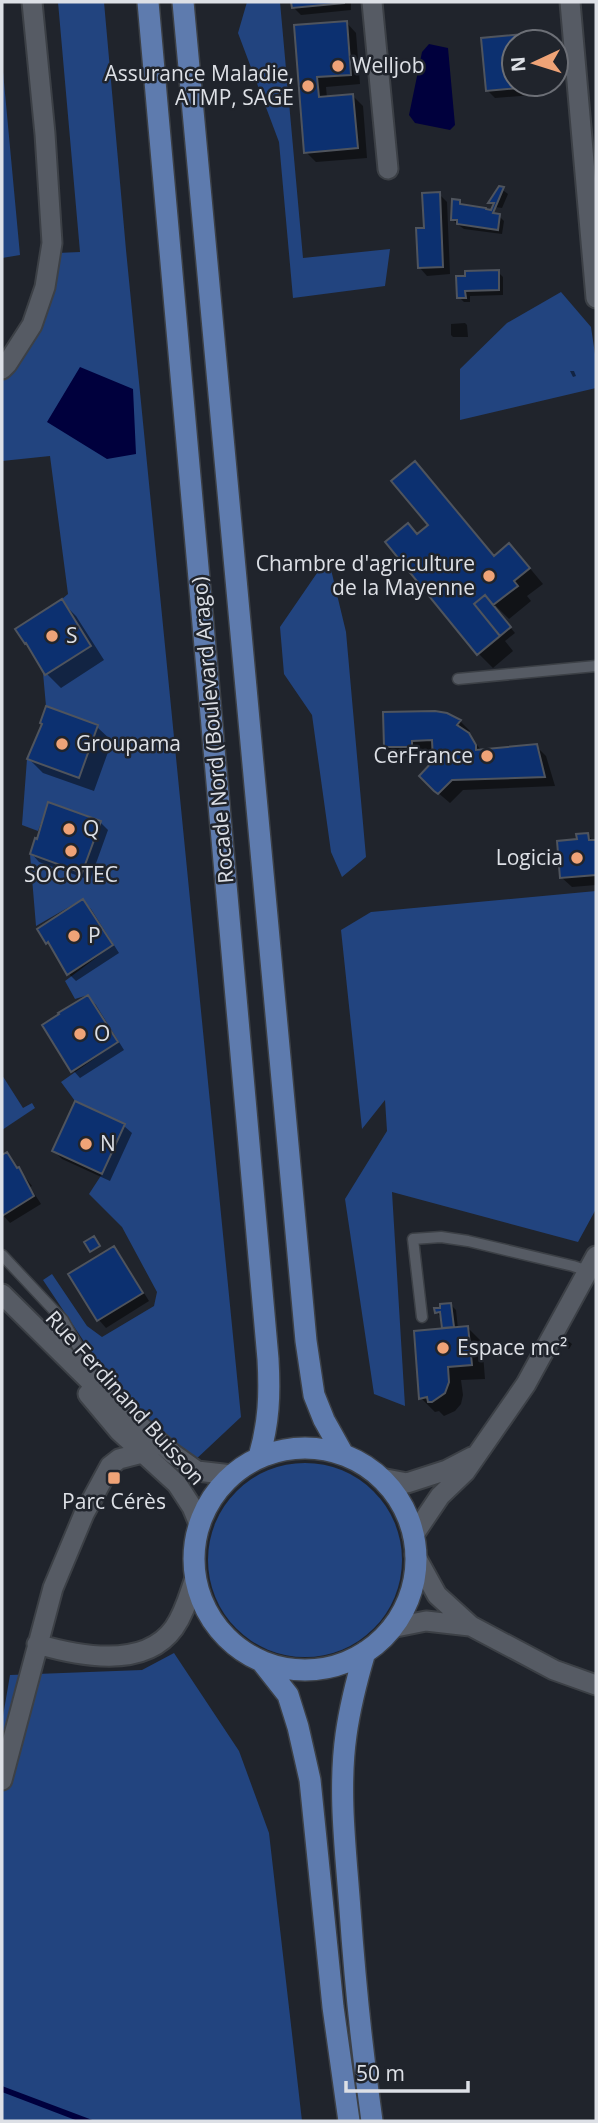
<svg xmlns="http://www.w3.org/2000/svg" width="598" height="2123" viewBox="0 0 598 2123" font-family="'Open Sans',sans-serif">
	<rect width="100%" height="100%" fill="#20242c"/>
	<path fill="#22447f" d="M58 2H104L126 250 241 1417 193 1462 178 1446 119 1394 43 1280 52 1274 87 1326 102 1337 154 1306 157 1292 122 1227 89 1194 102 1174 125 1124 75 1101 61 1082 118 1042 88 995 75 999 65 981 113 945 83 899 36 926 30 854 82 873 101 821 49 802 38 831 22 825 27 759 79 778 98 725 46 706 43 673 91 645 62 599 68 594 50 456 2 461V371L57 253 80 252Z
		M247 2H280L303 258 390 249 385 286 293 298 279 142 238 33Z
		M2 61 20 255 2 258Z
		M561 292 591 327 596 361V388L460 420V369L507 323Z
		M328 557 346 632 366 857 342 877 331 852 312 715 284 674 280 627Z
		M596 891V1209L578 1242 392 1192 405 1406 374 1394 345 1199 387 1131 385 1100 362 1129 341 930 371 912Z
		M2 1075 23 1108 32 1103 35 1108 2 1130Z
		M208 1560a97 97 0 1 1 194 0a97 97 0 1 1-194 0Z
		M174 1653 239 1751 269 1833 302 2121H2V1722L10 1675 142 1670Z"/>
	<path fill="#00003d" d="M429 44 448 48 455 125 450 130 415 123 409 115 422 52Z
		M80 367 133 389 136 454 107 459 47 422Z
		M2 2086 95 2121H78L2 2092Z"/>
	<path fill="#0007" d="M293 2H351V10L301 15 293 7Z
		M346 22 356 33 360 84 326 87 327 98 353 96 363 106 367 158 316 162 306 152 296 26Z
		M539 34 541 42H514V84H545L546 94 495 98 487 90 483 39Z
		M500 188 508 194 502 208 495 207 490 202Z
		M439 194 447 202 450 274 427 276 420 268 425 230Z
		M460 202 464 207 493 212 499 216 504 221 502 234 464 229 457 224 452 219Z
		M498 272 503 277V295L470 296V302H464L459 297 458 278Z
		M465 323 467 325 468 337H453L451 335V324Z
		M570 371H574L576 376 573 377Z
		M415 463 430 478 495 557 523 560 543 584 527 596 531 601 509 619 494 604 492 606 515 633 505 641 513 651 493 668 479 654 418 536 430 526Z
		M62 602 76 616 104 660 61 688 47 674Z
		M47 709 97 727 112 741 94 791 43 773 29 759 43 724Z
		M460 721 470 731 468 734 482 751 536 746 546 756 555 786 463 790 450 803 430 786 435 761 434 750H421V756L396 757 386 747Z
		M100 822 108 830 90 880 39 862 32 854Z
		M588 835 594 842 596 841V885L572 887 561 877 579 841Z
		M83 901 91 909 119 953 76 981 68 973 39 929Z
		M88 997 96 1005 124 1050 80 1078 73 1070Z
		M76 1103 124 1126 132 1133 110 1181 62 1159 54 1151Z
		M7 1154 32 1186 30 1187 41 1204 10 1223 2 1214V1157Z
		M113 1248 121 1256 149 1301 106 1328 99 1320 70 1275Z
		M451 1305 456 1310 458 1329 468 1328 482 1342 485 1379 461 1380 463 1395 461 1404 455 1411 444 1416 439 1411 435 1412 420 1397 446 1330 443 1327 441 1317 436 1312Z
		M568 1341 572 1344 569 1349 565 1346Z"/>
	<path fill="#0c3070" stroke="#4f545d" stroke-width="2" d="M291 2H344V3L292 8Z
		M347 21 351 75 317 77 319 97 353 94 358 148 304 153 294 25Z
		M534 33 535 42H514V84H539V86L486 91 481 38Z
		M499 186 504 187 493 213 500 214 498 230 457 224V220H451L452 199 460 200V204L486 208V209L491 210 494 203H488Z
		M440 192 443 267 418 268 416 228H424L422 193Z
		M499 270V290L465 291 466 298H457L456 276H465V271Z
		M415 461 494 556 509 543 530 568 514 581 518 586 493 605 485 595 474 604 500 636 477 655 385 542 408 523 417 534 428 525 391 481Z
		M485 595 511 627 500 636 474 604Z
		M62 599 91 646 45 675 26 643 25 644 15 629Z
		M46 706 98 725 79 778 27 759 42 724 40 723Z
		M435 711 447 713 461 720 457 725 469 733 476 745V750L537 744 545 777 452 780 438 794 434 791 419 776 433 761 432 740 412 741V747H384L383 712Z
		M48 802 101 821 82 873 30 854 35 838 37 839Z
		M588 833 589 840H596V875L560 878 557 841 577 839 576 834Z
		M83 899 113 945 67 975 48 942 46 944 37 929Z
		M88 995 118 1042 71 1072 42 1025 59 1014 58 1013Z
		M75 1101 125 1124 102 1174 52 1151Z
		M7 1152 17 1168 19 1167 34 1196 2 1216V1155Z
		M94 1236 100 1246 90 1252 84 1242Z
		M114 1246 143 1293 97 1321 68 1274Z
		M451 1303 454 1327 442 1328 440 1312 435 1313 434 1308H440V1304Z
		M468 1326 472 1365 448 1367 449 1382 445 1393 432 1402H428L427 1397 419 1399 414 1331Z"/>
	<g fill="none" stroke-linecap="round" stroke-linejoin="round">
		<defs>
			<path id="lane" d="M458 679 596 666
				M2 1255 63 1320 94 1376
				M422 1317 413 1239 441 1237 468 1241 573 1266 588 1271"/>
			<path id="street" d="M372 2 388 169
				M570 2 596 298
				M2 369 7 364 32 325 45 287 52 243 45 134 32 2
				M2 1294 106 1397 173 1454 197 1471 232 1475
				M88 1394 119 1431 177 1484 192 1507 199 1524
				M381 1478 407 1483 447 1470 472 1457
				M413 1536 440 1496 465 1472 526 1384 596 1256
				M415 1555 437 1595 471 1626 554 1670 596 1685
				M391 1628 426 1621 470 1626
				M37 1644C78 1656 144 1670 174 1628 185 1612 189 1595 195 1578
				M2 1780 53 1588 84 1514 110 1466 119 1459 142 1453"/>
			<path id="primary" d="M148 2 268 1359C270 1395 269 1422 259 1457
				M183 2 306 1341 314 1395 324 1420 343 1454
				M194 1559a111 111 0 1 1 222 0a111 111 0 1 1-222 0Z
				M365 1652C357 1679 350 1706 346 1735 338 1792 346 1853 350 1910 355 1981 362 2051 372 2121
				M262 1662 288 1695 298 1727 310 1780 333 2007 349 2121"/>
		</defs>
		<use href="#lane" stroke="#3c4046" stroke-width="13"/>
		<use href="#street" stroke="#3c4046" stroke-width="23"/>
		<use href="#primary" stroke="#3c4046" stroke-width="24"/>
		<use href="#lane" stroke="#565b64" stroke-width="10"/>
		<use href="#street" stroke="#565b64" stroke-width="19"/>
		<use href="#primary" stroke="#5e7bae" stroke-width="21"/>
	</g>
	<g fill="#efa377" stroke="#20242c" stroke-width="2.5">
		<circle cx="338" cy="66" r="7"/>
		<circle cx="308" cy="86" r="7"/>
		<circle cx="489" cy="576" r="7"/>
		<circle cx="52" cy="636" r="7"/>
		<circle cx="62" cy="744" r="7"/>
		<circle cx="487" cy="756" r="7"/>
		<circle cx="69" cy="829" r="7"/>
		<circle cx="71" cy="851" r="7"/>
		<circle cx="577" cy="858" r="7"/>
		<circle cx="74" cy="936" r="7"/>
		<circle cx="80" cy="1034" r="7"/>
		<circle cx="86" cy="1144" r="7"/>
		<circle cx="443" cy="1348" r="7"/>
		<rect x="107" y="1471" width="14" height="14" rx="3.5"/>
	</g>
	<g text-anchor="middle" stroke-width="5" stroke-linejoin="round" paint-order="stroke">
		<g font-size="21" fill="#dde0e6" stroke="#20242c" text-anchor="start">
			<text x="352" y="73">Welljob</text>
			<text x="294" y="81" text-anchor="end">Assurance Maladie,<tspan x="294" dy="24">ATMP, SAGE</tspan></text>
			<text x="475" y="571" text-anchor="end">Chambre d'agriculture<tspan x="475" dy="24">de la Mayenne</tspan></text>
			<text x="66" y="643">S</text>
			<text x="76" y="751">Groupama</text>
			<text x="473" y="763" text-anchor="end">CerFrance</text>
			<text x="83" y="836">Q</text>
			<text x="563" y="865" text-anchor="end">Logicia</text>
			<text x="71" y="882" text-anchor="middle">SOCOTEC</text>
			<text x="88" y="943">P</text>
			<text x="94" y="1041">O</text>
			<text x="100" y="1151">N</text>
			<text x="457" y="1355">Espace mc²</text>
			<text x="114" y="1509" text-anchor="middle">Parc Cérès</text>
		</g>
		<g font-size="21" fill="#dde0e6" stroke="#20242c">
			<text transform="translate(213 730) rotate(-95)" y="7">Rocade Nord (Boulevard Arago)</text>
			<text transform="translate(125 1398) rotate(48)" y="7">Rue Ferdinand Buisson</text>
		</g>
	</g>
	<rect width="598" height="2123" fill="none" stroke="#dde0e6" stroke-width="7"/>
	<g transform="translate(535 63) rotate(266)"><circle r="33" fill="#20242c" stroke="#6c6f76" stroke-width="2"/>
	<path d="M0-5L12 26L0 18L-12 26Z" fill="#efa377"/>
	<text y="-10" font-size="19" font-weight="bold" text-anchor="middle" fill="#dde0e6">N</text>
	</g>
	<path d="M346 2081v10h122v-10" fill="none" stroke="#dde0e6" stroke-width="3.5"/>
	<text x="356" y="2081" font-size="21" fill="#dde0e6" stroke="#20242c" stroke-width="5" paint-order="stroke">50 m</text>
</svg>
